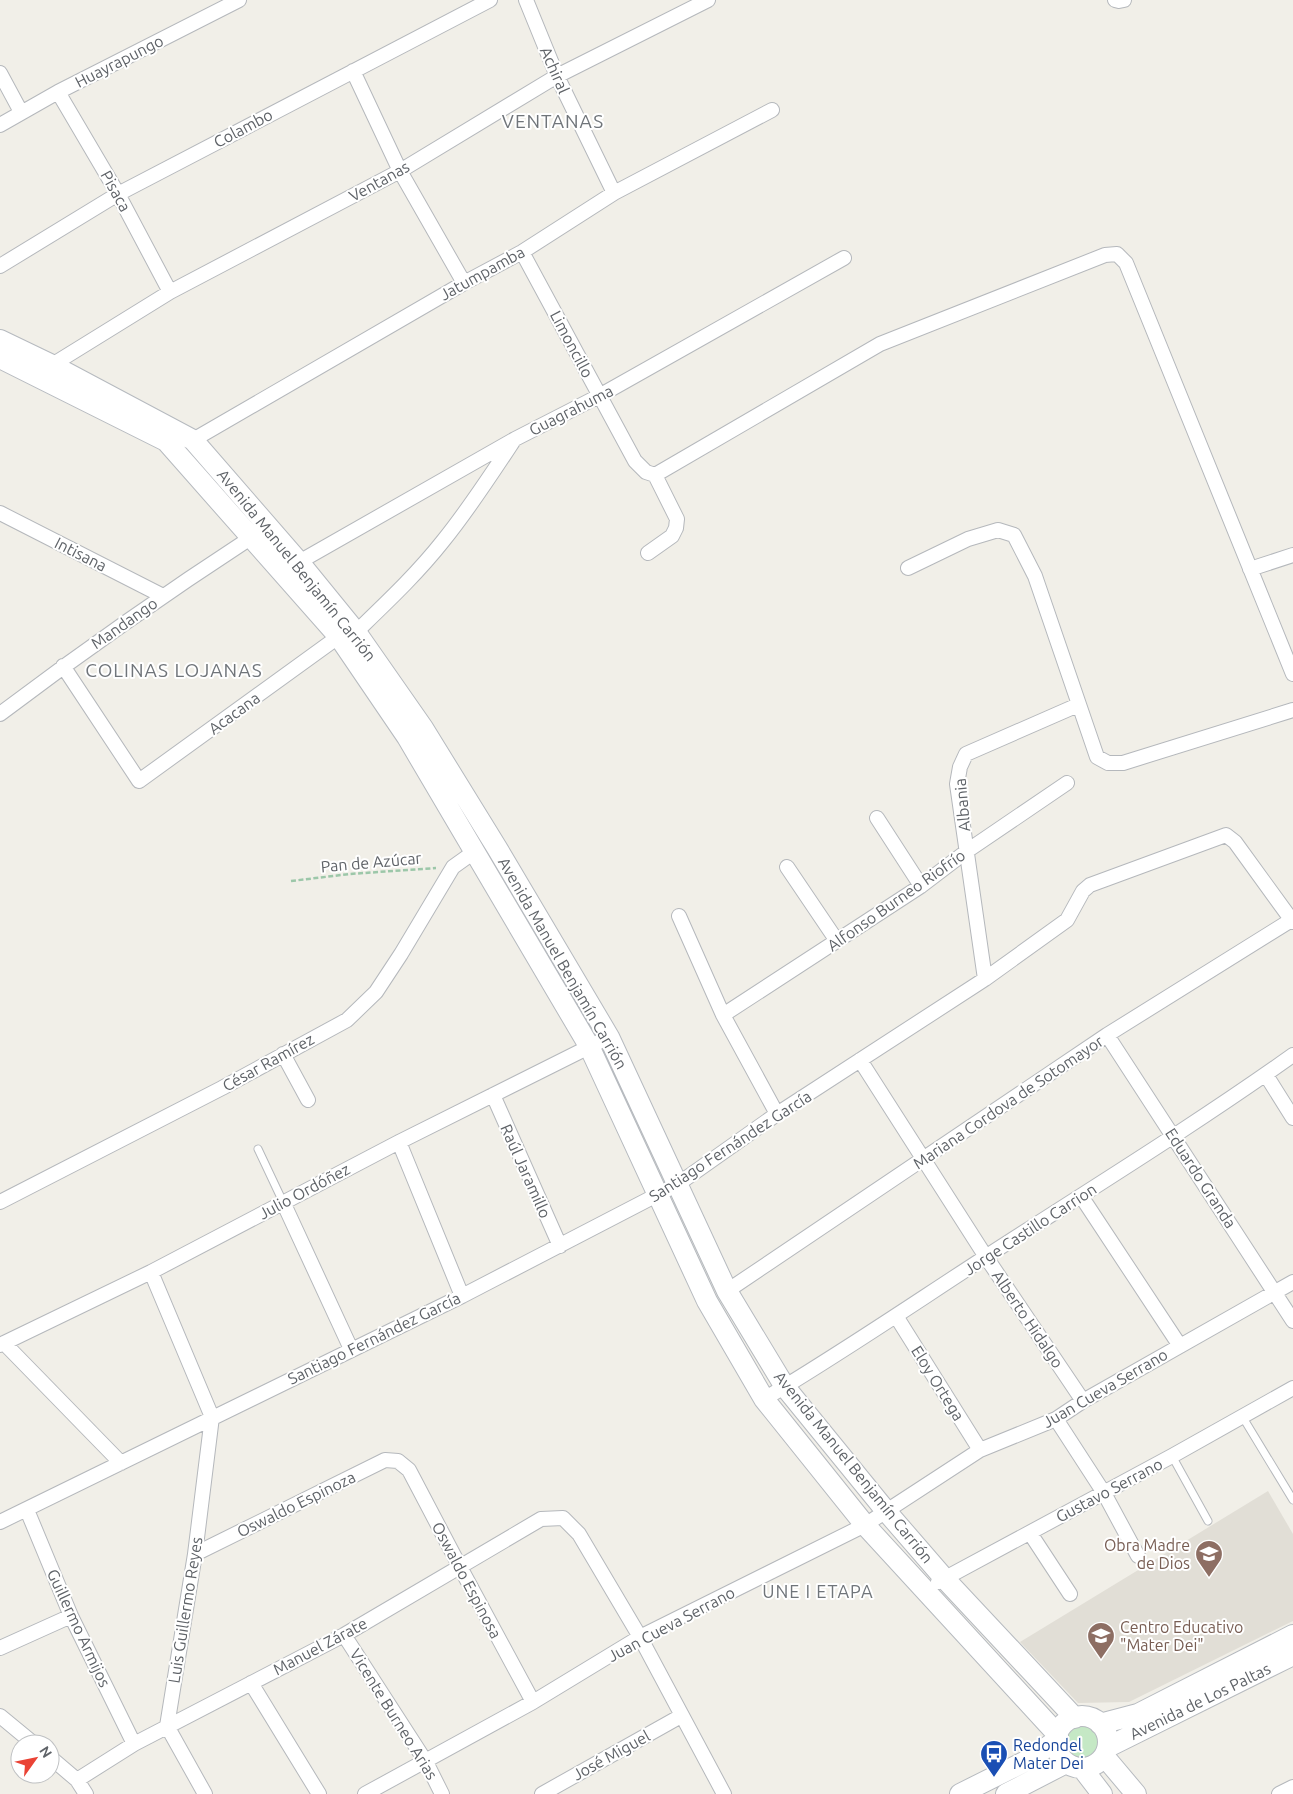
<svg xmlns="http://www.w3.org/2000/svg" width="1293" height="1794" viewBox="0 0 1293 1794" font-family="Ubuntu,sans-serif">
	<rect width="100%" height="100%" fill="#f1efe8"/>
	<path fill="#e1ded6" d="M1268 1491 1293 1534V1621L1129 1702 1078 1703 1020 1642Z"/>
	<path fill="#c5e8c5" d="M1061 1742a20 20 0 1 1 40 0a20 20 0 1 1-40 0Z"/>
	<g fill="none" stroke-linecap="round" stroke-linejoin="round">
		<defs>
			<path id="lane" d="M258 1149 283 1202
				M1242 1416 1293 1500
				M1172 1456 1208 1521"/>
			<path id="street" d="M526 0 557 76 614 193
				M1115 0 1119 1 1124 0
				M353 71 400 171 464 283
				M0 73 21 112
				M58 92 118 194 170 292
				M0 125 58 92 239 0
				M522 252 635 461 646 472 655 475 677 519 676 528 672 536 648 553
				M0 266 118 194 490 0
				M52 365 170 292 400 171 557 76 708 0
				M193 440 464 283 522 252 614 193 772 110
				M655 475 880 344 1105 255 1117 254 1126 263 1293 674
				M0 513 163 596
				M299 562 515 439 599 396 844 258
				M908 568 968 539 998 530 1014 535 1035 576 1097 757 1108 763H1123L1293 710
				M1250 569 1293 555
				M356 632C386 603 417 574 443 541 469 509 491 475 514 440
				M63 666 139 781 345 632
				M0 714C82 652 166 593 252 537
				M877 818 921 886
				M787 867 837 941
				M679 916 723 1015 777 1114
				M985 979 957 784 960 767 966 754 1078 705
				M723 1015 921 886 967 851 1067 783
				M1107 1035 1293 1321
				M283 1054 308 1100
				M860 1060 986 1257 1083 1401
				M1266 1075 1293 1118
				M493 1095 560 1246
				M399 1142 462 1296
				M1081 1196 1180 1346
				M0 1202 222 1088 347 1020 376 992 401 954 453 867 474 852
				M283 1202 351 1349
				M151 1272 212 1417 195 1554 167 1726 205 1794
				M727 1291 1107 1035 1293 919
				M896 1316 980 1450
				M4 1343 121 1463
				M0 1345 151 1272 399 1142 609 1037
				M764 1399C840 1354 913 1304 987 1256 1089 1190 1193 1126 1293 1055
				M1056 1419 1104 1493 1138 1556
				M27 1510 71 1616 134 1744
				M0 1522 462 1296 678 1184 777 1114 985 979 1067 920 1083 891 1090 885 1226 835 1235 842 1293 922
				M1030 1533 1070 1594
				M195 1554 385 1460 398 1461 409 1470 460 1567 533 1702
				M938 1582 1172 1456 1293 1388
				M344 1635 426 1762 442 1794
				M0 1648 71 1616
				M251 1683 319 1794
				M0 1716 34 1744
				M50 1757 77 1780 86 1794
				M77 1780 134 1744 344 1635 541 1519 563 1518 579 1534 640 1637 724 1794
				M365 1794 533 1702 640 1637 865 1525 980 1450 1056 1419 1083 1401 1293 1282
				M542 1794 681 1716
				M1279 1794 1293 1787"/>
			<path id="secondary" d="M0 340 52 365 193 440 299 562 356 632 423 728 497 848 609 1037 727 1291 785 1387 886 1511 944 1578 1075 1718
				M0 358 166 441 339 637 407 737 589 1046 707 1301 764 1399 865 1525 1058 1735
				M1056 1742a26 26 0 1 1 52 0a26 26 0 1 1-52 0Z
				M1100 1724 1138 1714 1293 1635
				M1108 1747 1293 1655
				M1104 1756 1136 1794
				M1082 1768 1102 1794
				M960 1794 1028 1760 1057 1740
				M1006 1794 1066 1763"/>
		</defs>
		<use href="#lane" stroke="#b5b8bc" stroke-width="9"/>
		<use href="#street" stroke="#b5b8bc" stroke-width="16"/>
		<use href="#secondary" stroke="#b6babf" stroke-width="22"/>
		<path stroke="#9cc7a9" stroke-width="2.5" stroke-dasharray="5 2.5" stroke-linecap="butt" d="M291 881 350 874 436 868"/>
		<use href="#lane" stroke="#fff" stroke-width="7"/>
		<use href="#street" stroke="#fff" stroke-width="14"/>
		<use href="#secondary" stroke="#fff" stroke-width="20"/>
	</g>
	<defs>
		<symbol id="school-pin" viewBox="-11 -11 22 30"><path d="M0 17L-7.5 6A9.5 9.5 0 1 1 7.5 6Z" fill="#8d6e63" stroke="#fff"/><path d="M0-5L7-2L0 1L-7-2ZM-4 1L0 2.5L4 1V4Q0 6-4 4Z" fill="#fff"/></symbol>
		<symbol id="bus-pin" viewBox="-11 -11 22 30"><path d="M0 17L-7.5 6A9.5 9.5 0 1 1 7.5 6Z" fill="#1a4fb4" stroke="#fff"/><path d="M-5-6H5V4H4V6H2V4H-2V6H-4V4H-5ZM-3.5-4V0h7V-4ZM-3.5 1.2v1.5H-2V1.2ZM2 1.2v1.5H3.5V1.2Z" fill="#fff"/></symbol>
	</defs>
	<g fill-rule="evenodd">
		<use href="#school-pin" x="1193" y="1538" width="32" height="43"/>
		<use href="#school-pin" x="1085" y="1620" width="32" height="43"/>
		<use href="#bus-pin" x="978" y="1738" width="32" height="43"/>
	</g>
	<g text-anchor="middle" stroke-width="4" stroke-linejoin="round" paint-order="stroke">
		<g font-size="16" fill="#5f6368" stroke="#fff">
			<text transform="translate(119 61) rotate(-27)" y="6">Huayrapungo</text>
			<text transform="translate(555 70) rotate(66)" y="6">Achiral</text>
			<text transform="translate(243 128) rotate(-28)" y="6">Colambo</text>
			<text transform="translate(379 181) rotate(-29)" y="6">Ventanas</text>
			<text transform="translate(116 191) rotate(61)" y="6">Pisaca</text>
			<text transform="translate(482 273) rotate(-29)" y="6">Jatumpamba</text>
			<text transform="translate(572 344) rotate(62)" y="6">Limoncillo</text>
			<text transform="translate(571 410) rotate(-27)" y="6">Guagrahuma</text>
			<text transform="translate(81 554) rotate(27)" y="6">Intisana</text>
			<text transform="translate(297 565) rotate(51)" y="6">Avenida Manuel Benjamín Carrión</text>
			<text transform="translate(124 623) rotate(-35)" y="6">Mandango</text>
			<text transform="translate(234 713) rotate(-36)" y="6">Acacana</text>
			<text transform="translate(962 805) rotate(-95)" y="6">Albania</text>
			<text transform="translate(371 862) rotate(-5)" y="6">Pan de Azúcar</text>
			<text transform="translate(896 900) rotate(-35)" y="6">Alfonso Burneo Riofrío</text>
			<text transform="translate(563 963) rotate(60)" y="6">Avenida Manuel Benjamín Carrión</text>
			<text transform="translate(268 1062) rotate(-29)" y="6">César Ramírez</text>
			<text transform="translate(1008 1102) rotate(-34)" y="6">Mariana Cordova de Sotomayor</text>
			<text transform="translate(730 1146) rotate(-33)" y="6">Santiago Fernández García</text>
			<text transform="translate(526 1171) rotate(66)" y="6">Raúl Jaramillo</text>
			<text transform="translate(1201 1178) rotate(57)" y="6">Eduardo Granda</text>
			<text transform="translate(304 1191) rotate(-28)" y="6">Julio Ordóñez</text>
			<text transform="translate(1030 1229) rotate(-33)" y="6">Jorge Castillo Carrion</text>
			<text transform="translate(1028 1319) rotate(56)" y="6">Alberto Hidalgo</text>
			<text transform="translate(374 1338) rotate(-26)" y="6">Santiago Fernández García</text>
			<text transform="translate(938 1383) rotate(58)" y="6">Eloy Ortega</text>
			<text transform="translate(1105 1388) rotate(-30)" y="6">Juan Cueva Serrano</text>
			<text transform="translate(854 1467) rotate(51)" y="6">Avenida Manuel Benjamín Carrión</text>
			<text transform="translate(1109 1490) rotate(-28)" y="6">Gustavo Serrano</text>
			<text transform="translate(296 1504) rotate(-26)" y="6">Oswaldo Espinoza</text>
			<text transform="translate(467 1580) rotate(62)" y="6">Oswaldo Espinosa</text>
			<text transform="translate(185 1610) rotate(-81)" y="6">Luis Guillermo Reyes</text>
			<text transform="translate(671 1624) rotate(-28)" y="6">Juan Cueva Serrano</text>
			<text transform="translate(79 1628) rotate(65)" y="6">Guillermo Armijos</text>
			<text transform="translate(320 1646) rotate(-28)" y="6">Manuel Zárate</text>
			<text transform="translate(1200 1701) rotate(-26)" y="6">Avenida de Los Paltas</text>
			<text transform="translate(394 1714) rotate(58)" y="6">Vicente Burneo Arias</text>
			<text transform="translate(611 1755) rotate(-29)" y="6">José Miguel</text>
		</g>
		<g font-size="16" fill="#785e54" stroke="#fff" text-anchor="end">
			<text x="1190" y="1551">Obra Madre<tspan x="1190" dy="18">de Dios</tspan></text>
			<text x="1120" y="1633" text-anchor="start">Centro Educativo<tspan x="1120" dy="18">"Mater Dei"</tspan></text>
		</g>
		<g font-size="16" fill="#164399" stroke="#fff" text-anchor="start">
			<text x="1013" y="1751">Redondel<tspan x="1013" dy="18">Mater Dei</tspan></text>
		</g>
		<g font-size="18" letter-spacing="1" fill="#70757a" stroke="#fff">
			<text x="818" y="1598">UNE I ETAPA</text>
		</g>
		<g font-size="19" letter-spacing="1" fill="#70757a" stroke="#fff">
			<text x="553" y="128">VENTANAS</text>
			<text x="174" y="677">COLINAS LOJANAS</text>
		</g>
	</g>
	<g transform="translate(35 1759) rotate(57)"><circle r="24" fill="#ffffff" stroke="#bfc1c3"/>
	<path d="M0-4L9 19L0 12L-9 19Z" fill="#ea4335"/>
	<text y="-8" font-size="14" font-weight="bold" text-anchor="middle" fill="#5f6368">N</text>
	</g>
</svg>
